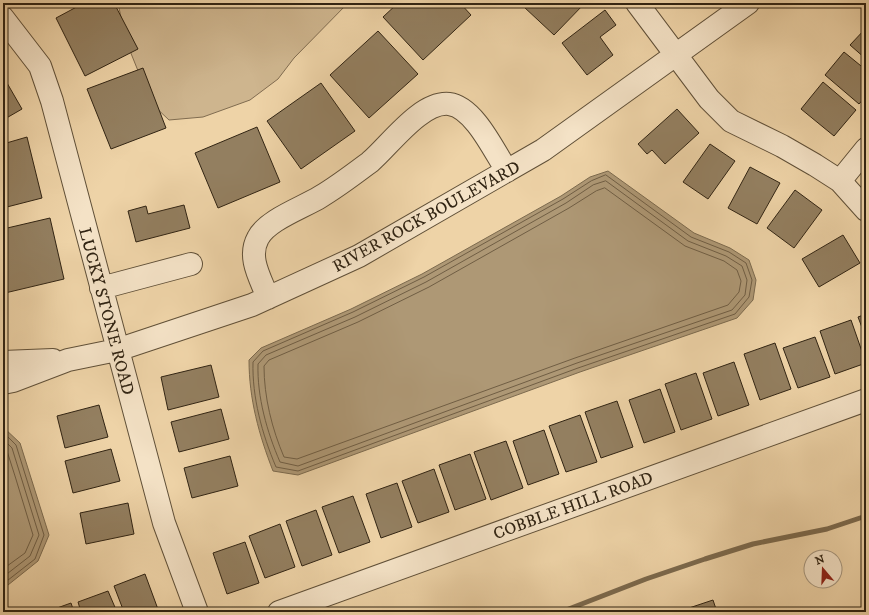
<svg xmlns="http://www.w3.org/2000/svg" width="869" height="615" viewBox="0 0 869 615" font-family="'IM FELL DW Pica',serif">
	<rect width="100%" height="100%" fill="#eed3a7"/>
	<filter id="stains"><feTurbulence type="fractalNoise" baseFrequency=".005" numOctaves="4"/><feColorMatrix values="0 0 0 0 .2 0 0 0 0 .09 0 0 0 0 .02 0 0 0 .5 -.17"/></filter>
	<radialGradient id="worn" r=".72"><stop offset=".6" stop-color="#630" stop-opacity="0"/><stop offset="1" stop-color="#630" stop-opacity=".3"/></radialGradient>
	<path fill="#ceb58e" stroke="#806c50" d="M118 3H348L294 58 278 79 250 100 203 117 169 120 151 103 126 41Z"/>
	<path fill="#ae9875" stroke="#7c6a4e" d="M608 171 694 233 730 248 749 260 756 280 753 300 737 318 580 372 298 475 273 471C259 435 249 399 249 360L261 348 351 309 422 274 561 196 590 177Z
		M3 427 20 443 49 535 38 561 3 589Z"/>
	<g fill="none" stroke-linecap="round" stroke-linejoin="round">
		<path stroke="#705e44" stroke-width="1" d="M606 175 691 237 729 252 746 263 752 280 749 297 735 314 578 368 298 471 276 467C262 434 252 397 253 362L263 351 353 312 424 277 563 199 591 181Z
			M606 181 688 241 726 256 742 266 747 280 745 295 732 310 577 363 298 466 280 462C267 432 257 397 258 364L266 355 355 317 426 282 566 203 593 185Z
			M605 188 685 246 724 261 737 270 741 281 739 292 728 305 575 358 297 459 284 457C272 429 264 397 264 366L269 360 358 322 429 287 569 208 596 191Z
			M3 432 16 445 44 535 35 559 3 584
			M3 439 12 448 39 535 30 556 3 577
			M3 447 7 451 15 476 33 535 25 553 3 569"/>
		<path stroke="#7c6a4e" stroke-width="5" d="M561 612 646 579 705 559 753 544 827 529 866 516"/>
	</g>
	<path fill="#937f60" stroke="#312413" d="M84 3H114L138 49 85 76 56 18Z
		M398 3H460L471 15 423 60 383 17Z
		M528 3H585L554 35 524 7Z
		M605 10 616 25 600 37 613 55 587 75 562 43Z
		M866 28V59L850 45Z
		M378 31 418 74 369 118 330 75Z
		M844 52 866 70V96L859 104 825 75Z
		M143 68 166 128 111 149 87 89Z
		M3 76 22 109 3 120Z
		M823 82 856 110 834 136 801 109Z
		M321 83 355 131 301 169 267 121Z
		M677 109 699 133 665 164 652 150 647 154 638 144Z
		M257 127 280 182 218 208 195 153Z
		M27 137 42 198 3 208V144Z
		M710 144 735 161 708 199 683 182Z
		M750 167 780 183 757 224 728 208Z
		M795 190 822 210 794 248 767 228Z
		M184 205 190 228 136 242 128 211 146 206 148 214Z
		M50 218 64 279 5 293 3 284V229Z
		M843 235 860 263 819 287 802 259Z
		M866 314V338L858 317Z
		M851 320 866 363 835 374 820 331Z
		M815 337 830 377 798 388 783 348Z
		M775 343 791 389 760 400 744 354Z
		M734 362 749 405 718 416 703 373Z
		M211 365 219 397 168 410 161 377Z
		M696 373 712 419 681 430 665 384Z
		M660 389 675 432 644 443 629 400Z
		M617 401 633 447 601 458 585 412Z
		M99 405 108 437 65 448 57 416Z
		M221 409 229 439 179 452 171 422Z
		M580 415 597 462 566 472 549 426Z
		M544 430 559 474 528 485 513 441Z
		M506 441 523 488 491 500 474 452Z
		M111 449 120 481 73 493 65 461Z
		M470 454 486 499 455 510 439 465Z
		M230 456 238 486 192 498 184 468Z
		M434 469 449 512 418 523 402 481Z
		M397 483 412 527 381 538 366 494Z
		M353 496 370 542 339 553 322 507Z
		M128 503 134 534 86 544 80 513Z
		M316 510 332 555 302 566 286 521Z
		M280 524 295 567 265 578 249 536Z
		M245 542 259 583 227 594 213 553Z
		M145 574 159 612H124L114 586Z
		M108 591 117 612H81L78 602Z
		M713 600 717 612H687L686 609Z
		M71 603 74 612H46Z"/>
	<g fill="none" stroke-linecap="round" stroke-linejoin="round">
		<defs>
			<path id="minor" d="M637 3 709 99 731 121 782 146 815 165 840 181 866 210
				M3 18 40 66 52 101 164 523 197 612
				M840 181 866 149
				M101 288 191 264
				M268 298C261 279 247 258 258 238 267 220 302 208 320 197 337 187 354 174 370 162 390 145 421 101 449 104 474 107 494 151 507 171
				M3 362 53 360
				M3 383 13 381 68 360 117 350 252 305 359 256 543 150 748 3
				M279 612 866 400"/>
		</defs>
		<use href="#minor" stroke="#605038" stroke-width="24"/>
		<use href="#minor" stroke="#f4e2c6" stroke-width="22"/>
	</g>
	<g text-anchor="middle" stroke-width="4" stroke-linejoin="round" paint-order="stroke">
		<g font-size="17" fill="#312413" stroke="#f4e2c6">
			<text transform="translate(426 216) rotate(-29)" y="6">RIVER ROCK BOULEVARD</text>
			<text transform="translate(107 311) rotate(75)" y="6">LUCKY STONE ROAD</text>
			<text transform="translate(573 505) rotate(-20)" y="6">COBBLE HILL ROAD</text>
		</g>
	</g>
	<rect width="869" height="615" fill="none" stroke="#eed3a7" stroke-width="16"/>
	<rect x="4" y="4" width="861" height="607" fill="none" stroke="#312413" stroke-width="2"/>
	<rect x="8" y="8" width="853" height="599" fill="none" stroke="#312413"/>
	<g transform="translate(823 569) rotate(341)"><circle r="19" fill="#f4e2c6" stroke="#a6967e"/>
	<path d="M0-3L7 15L0 10L-7 15Z" fill="#8f2418"/>
	<text y="-6" font-size="11" font-weight="bold" text-anchor="middle" fill="#312413">N</text>
	</g>
	<rect width="100%" height="100%" filter="url(#stains)"/>
	<rect width="100%" height="100%" fill="url(#worn)"/>
</svg>
